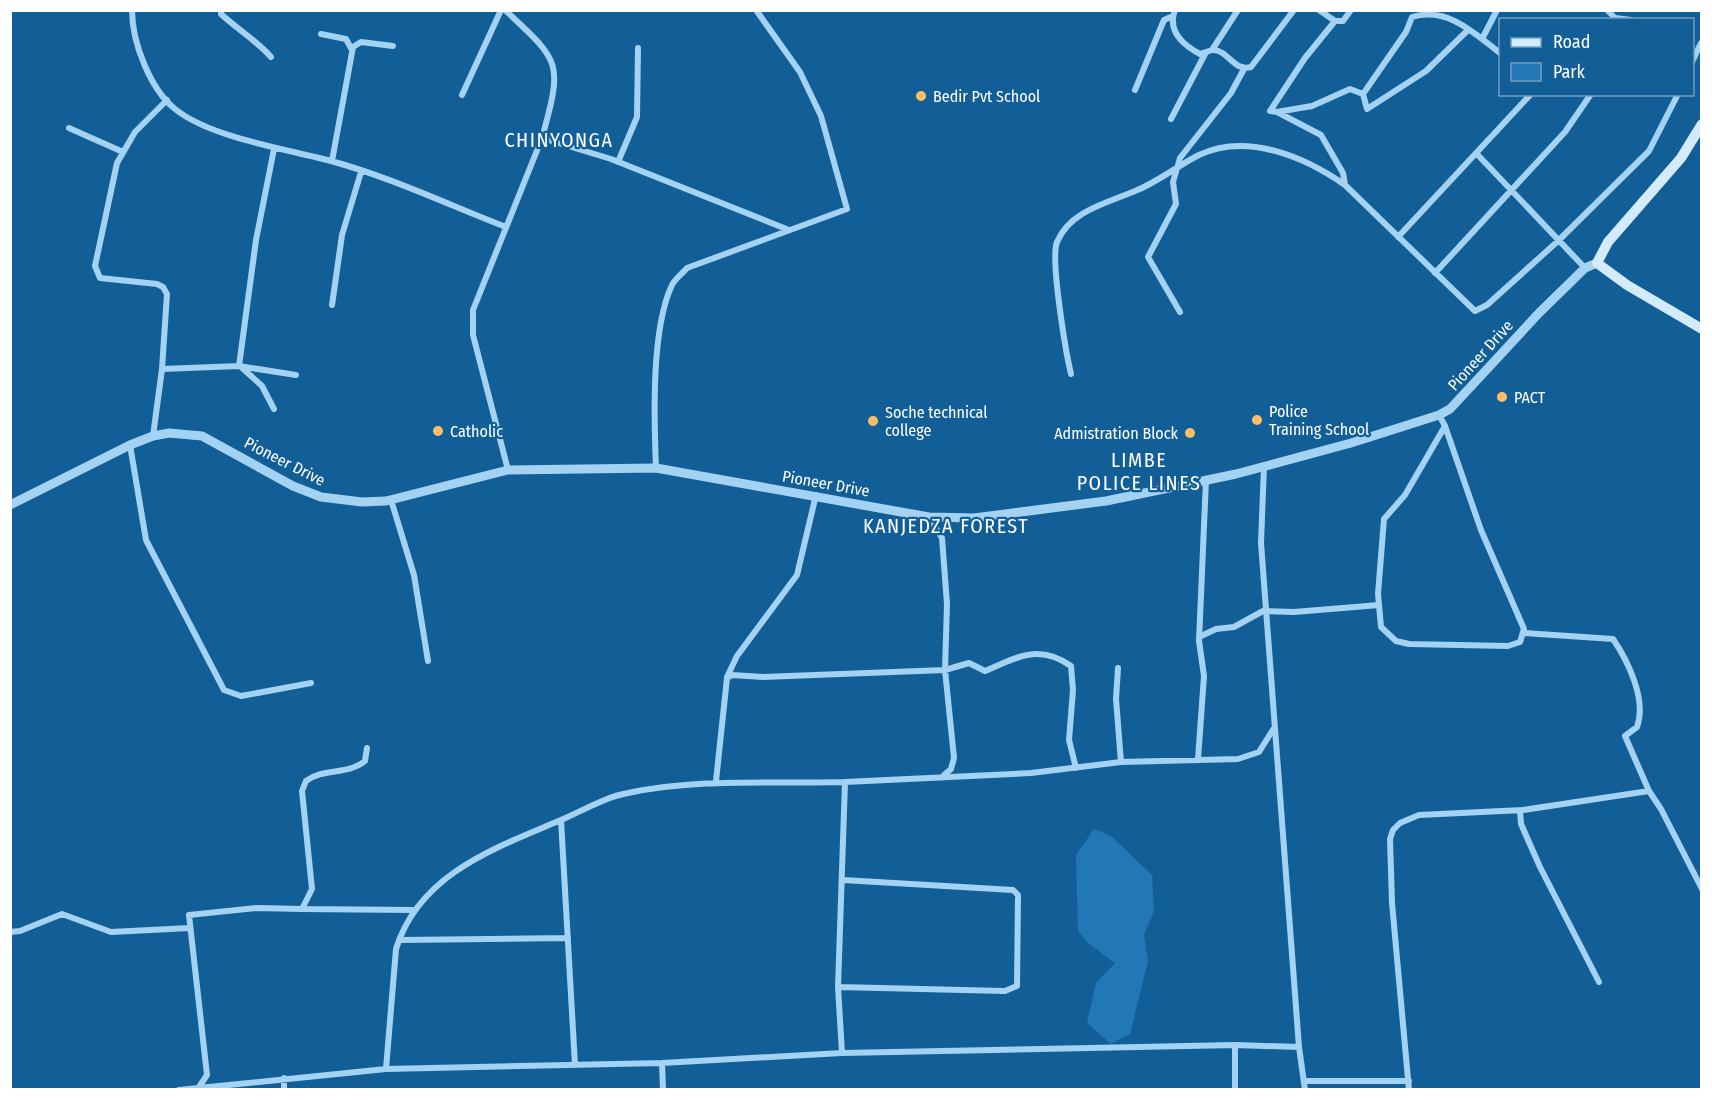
<svg xmlns="http://www.w3.org/2000/svg" width="1712" height="1100" viewBox="0 0 1712 1100" font-family="'Fira Sans Condensed',sans-serif">
	<rect width="100%" height="100%" fill="#125f98"/>
	<path fill="#2178b5" d="M1094 829 1111 836 1152 875 1154 911 1144 935 1148 961 1130 1034 1111 1044 1087 1023 1096 983 1115 963 1088 943 1078 931 1076 855Z"/>
	<g fill="none" stroke-linecap="round" stroke-linejoin="round">
		<path stroke="#96d0f6" stroke-width="2" d="M775 1090H783"/>
		<path stroke="#a4d2f3" stroke-width="6" d="M132 10C132 42 150 89 175 109 211 138 287 149 331 161 390 177 449 205 506 227
			M221 10V14C237 29 256 40 271 57
			M505 10C561 62 563 62 542 138L473 310V335L508 470
			M1175 10C1167 31 1183 45 1200 54L1212 50 1238 10
			M1319 10 1335 21H1343L1351 10
			M1607 10 1615 18 1631 20
			M1335 21 1305 58 1270 111 1277 112 1321 135 1343 173 1345 185 1475 311 1487 305 1558 241 1649 151 1678 94
			M321 34 346 39 352 50
			M1482 39 1497 10
			M1212 50C1228 49 1233 72 1251 67L1294 10
			M1692 62 1701 43
			M1135 90 1164 20 1173 16
			M1363 94 1406 32 1412 17C1447 6 1474 33 1500 53
			M1363 94 1367 109 1426 71 1468 30
			M462 95 501 10
			M1277 112 1312 106 1350 89 1363 94
			M1171 119 1205 54
			M69 128 123 152
			M542 138 611 159 789 230
			M1476 153 1585 268
			M332 161 353 47 361 42 393 46
			M618 162 637 117 638 48
			M1398 237 1531 94
			M1435 273 1565 132 1591 94
			M332 305 342 235 361 172
			M1180 312 1148 257 1176 204 1173 182 1180 158 1231 93 1244 69
			M239 366 256 240 274 149
			M240 366 262 386 274 409
			M162 369 239 366 296 375
			M1071 374C1066 353 1050 259 1057 242 1070 211 1107 203 1135 191 1158 182 1177 166 1199 155 1247 132 1305 157 1345 185
			M1439 415 1445 426 1481 530 1524 629 1520 642 1508 646 1409 644 1396 641 1381 627 1378 594 1384 519 1405 495 1445 426
			M153 436 162 369 167 294 163 287 157 284 100 278 95 266 117 163 135 132 167 100
			M130 445 146 540 224 690 241 696 311 683
			M1264 466 1261 543 1299 1047 1305 1090
			M656 468C654 419 651 329 672 285 675 279 682 274 687 268L847 209 821 116 800 72 756 10
			M391 500 414 575 428 661
			M929 517 942 538 947 604 945 670 954 758 951 769 944 775
			M1524 633 1613 639C1628 661 1647 700 1637 727L1625 736 1649 791
			M1199 637 1216 629 1234 627 1263 611 1294 612 1379 605
			M1118 668 1116 699 1121 762
			M727 677 737 656 797 575 816 495
			M1274 728 1259 752 1238 759 1121 762 1031 773 845 782 838 987 842 1053 1235 1045 1299 1047
			M367 748 365 761C348 775 323 768 306 781L302 791 312 889 302 909 414 910
			M1198 759 1204 676 1199 641 1206 480
			M716 781 727 678 732 675 763 677 945 670 969 663 985 671C1016 658 1038 643 1071 666L1073 690 1069 740 1076 768
			M1520 810 1521 824 1540 867 1599 982
			M561 820 575 1065
			M10 932 20 931 62 914 111 932 190 928
			M399 940 568 938
			M838 987 1005 991 1017 986 1018 895 1013 890 843 880
			M662 1063 663 1090
			M386 1069 396 949C419 874 495 848 561 820 582 811 605 797 628 793 700 778 773 784 845 782
			M284 1078V1090
			M1305 1081H1409
			M199 1087 207 1075 189 915 257 908 302 909
			M179 1090 386 1069 662 1063 842 1053
			M1235 1090V1045
			M1409 1090 1392 903 1390 839 1393 830 1400 823 1419 815 1523 810 1649 791 1661 809 1702 889"/>
		<path stroke="#a4d2f3" stroke-width="9" d="M10 505 130 445 153 436 169 433 202 436 293 486 321 497 362 502 386 501 508 470 656 468 929 517 974 518 1106 501 1236 474 1351 443 1439 415 1450 409 1539 313 1585 268 1597 263"/>
		<path stroke="#d4ebfd" stroke-width="10" d="M1702 124 1681 158 1608 242 1597 263 1627 285 1702 329"/>
	</g>
	<g fill="#ffbe66" stroke="#125f98" stroke-width="2">
		<circle cx="921" cy="96" r="6"/>
		<circle cx="1502" cy="397" r="6"/>
		<circle cx="1257" cy="420" r="6"/>
		<circle cx="873" cy="421" r="6"/>
		<circle cx="438" cy="431" r="6"/>
		<circle cx="1190" cy="433" r="6"/>
	</g>
	<g text-anchor="middle" stroke-width="4.5" stroke-linejoin="round" paint-order="stroke">
		<g font-size="16" fill="#fff" stroke="#125f98" text-anchor="start">
			<text x="933" y="102">Bedir Pvt School</text>
			<text x="1514" y="403">PACT</text>
			<text x="1269" y="417">Police<tspan x="1269" dy="18">Training School</tspan></text>
			<text x="885" y="418">Soche technical<tspan x="885" dy="18">college</tspan></text>
			<text x="450" y="437">Catholic</text>
			<text x="1178" y="439" text-anchor="end">Admistration Block</text>
		</g>
		<g font-size="16" fill="#fff" stroke="#125f98">
			<text transform="translate(1480 355) rotate(-48)" y="6">Pioneer Drive</text>
			<text transform="translate(285 461) rotate(27)" y="6">Pioneer Drive</text>
			<text transform="translate(826 483) rotate(10)" y="6">Pioneer Drive</text>
		</g>
		<g font-size="20" letter-spacing="1.5" fill="#fff" stroke="#125f98">
			<text x="559" y="147">CHINYONGA</text>
			<text x="1139" y="467">LIMBE<tspan x="1139" dy="23">POLICE LINES</tspan></text>
			<text x="946" y="533">KANJEDZA FOREST</text>
		</g>
	</g>
	<rect width="1712" height="1100" fill="none" stroke="#ffffff" stroke-width="24"/>
	<rect x="1499" y="18" width="195" height="78" fill="#125f98" stroke="#719fc1" stroke-width="1.5"/>
	<rect x="1511" y="38" width="30" height="9" fill="#d4ebfd" stroke="#719fc1" stroke-width="1.5"/>
	<text x="1553" y="48" font-size="18" fill="#ffffff">Road</text>
	<rect x="1511" y="63" width="30" height="18" fill="#2178b5" stroke="#719fc1" stroke-width="1.5"/>
	<text x="1553" y="78" font-size="18" fill="#ffffff">Park</text>
</svg>
